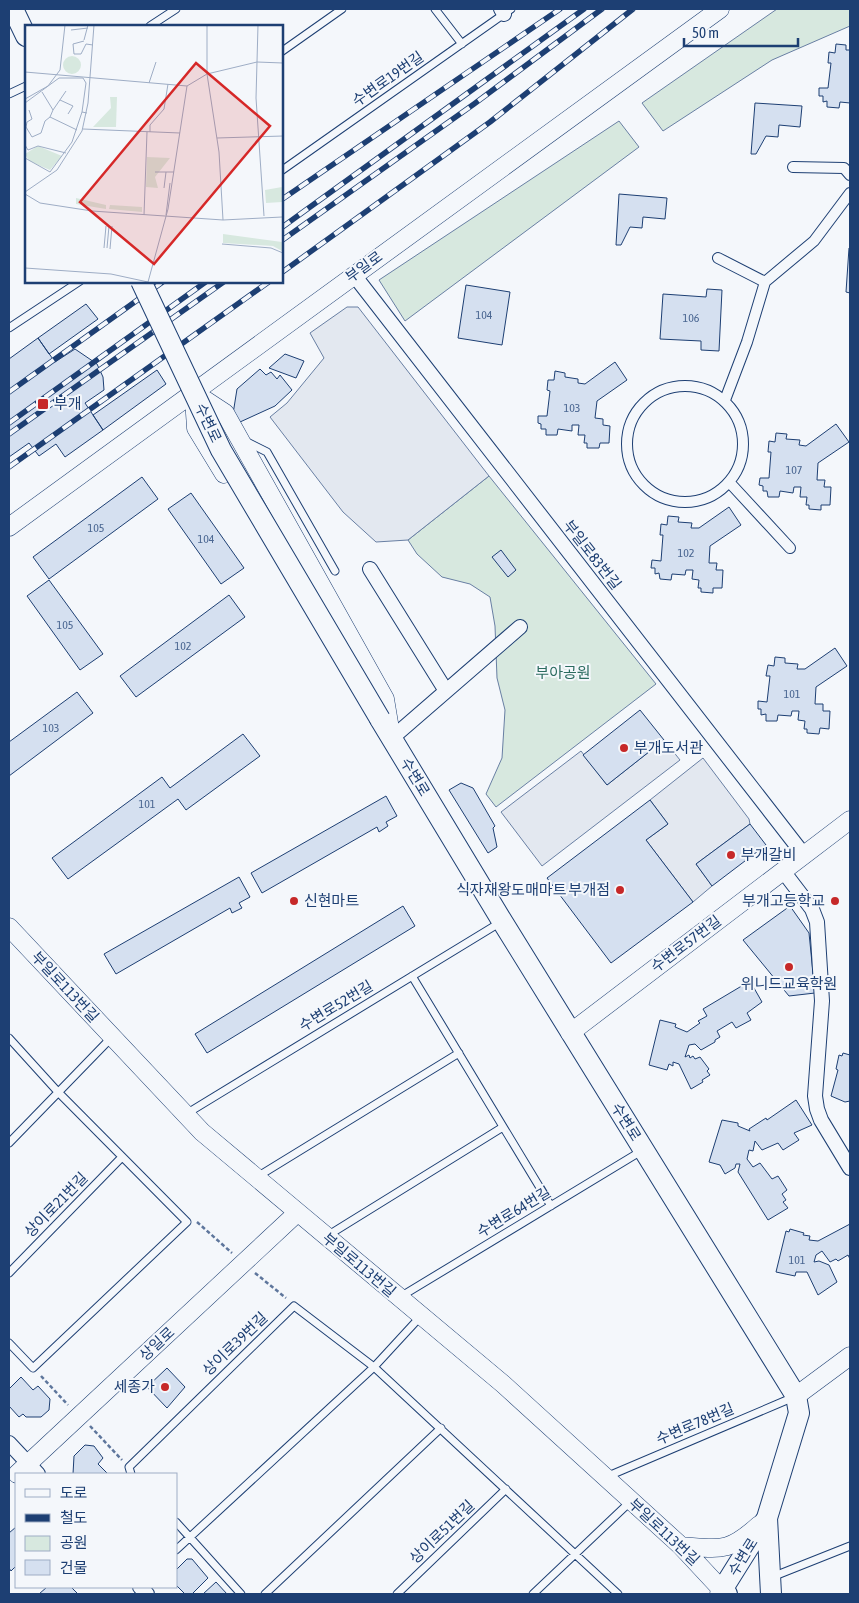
<svg xmlns="http://www.w3.org/2000/svg" width="859" height="1603" viewBox="0 0 859 1603" font-family="'Asap Condensed','Noto Sans KR',sans-serif">
	<rect width="100%" height="100%" fill="#f4f7fb"/>
	<path fill="#d7e8df" stroke="#687fa3" d="M777 9H850V26L772 60 663 131 642 103Z
		M619 121 639 147 405 321 379 280Z
		M489 476 656 684 496 807 486 794 502 758 505 710 497 678 495 626 490 597 470 584 442 577 417 554 408 540Z"/>
	<path fill="#e3e8f0" stroke="#687fa3" d="M347 307H358L489 476 408 540 376 542 343 512 270 417 287 403 324 358 310 333Z
		M664 740 680 760 542 866 501 812 581 751 607 785Z
		M703 758 749 819 750 824 696 864 712 886 693 902 646 840 668 824 650 800Z"/>
	<path fill="#d5e0f0" stroke="#1d3f73" d="M836 44 846 45V50H850V103L840 102 839 108 827 107V101L823 102V96H819V88H828L831 63H828L829 52 835 53Z
		M755 103 802 106 800 127 779 125 778 137 766 136 756 154H751Z
		M619 194 667 198 665 219 643 217 642 228 630 227 621 245H616Z
		M849 248H850V293L846 292Z
		M466 285 510 292 502 345 458 338Z
		M707 289 722 290 719 351 701 350V341L660 339 663 294 706 297Z
		M86 304 98 319 49 354 38 338Z
		M38 338 55 362 75 349 97 364 103 377 104 390 85 403 103 430 65 457 56 444 39 456 29 443 9 457V359Z
		M285 354 304 361 296 378 269 368Z
		M615 362 627 380 597 401 595 418 603 419V425L610 426 609 443H600L599 448H587V443H584L585 435H578L579 425H572V431L558 429 557 435H546V429H541V424L538 423V416H547L550 391 547 390 548 380H554L555 371 565 373V377L578 379V383L585 384Z
		M260 369 266 375 271 372 277 379 280 375 292 390 275 406 240 422 233 414 237 389Z
		M157 370 166 384 103 430 93 415Z
		M836 424 849 442 818 463 817 480H825L824 487H831L830 505H821V510L809 509V505H806L807 497H800L801 487H794L793 493 780 491 779 497H768L767 491H763V486L759 485 760 478H769L771 452H768L769 441 775 442 776 433 787 434 786 439 800 440 799 445 806 446Z
		M142 477 158 499 49 579 33 557Z
		M191 493 244 568 221 584 168 509Z
		M729 507 741 525 710 546 709 563H717L716 570H723L722 588H713V593L701 592V588H698L699 580 692 579 693 570H686L685 575 672 574 671 580 660 579 659 573 655 574V568H651L652 560 661 561 663 535H660L661 524 667 525 668 516 679 517 678 522 692 523 691 528H699Z
		M501 550 516 570 508 577 492 557Z
		M49 580 103 654 80 670 27 596Z
		M229 595 245 617 136 697 120 676Z
		M835 648 847 666 816 687 815 704H823V711H830L829 729 820 728 819 734 807 733V729H804L805 721 798 720 799 711H792L791 716 778 715 777 721H766V714L761 715V709H758V701L767 702 770 676H766L768 665 774 666 775 657 785 658V663L798 664 797 669H805Z
		M77 692 93 713 9 776V742Z
		M640 710 664 740 607 785 583 755Z
		M243 734 260 756 186 810 178 799 68 879 52 858 162 777 170 788Z
		M461 783 473 788 495 826 493 828 497 847 488 853 449 790Z
		M386 796 397 816 386 822 388 826 379 832 377 827 262 893 251 873Z
		M650 800 668 824 646 840 693 902 611 963 547 878Z
		M750 824 766 845 712 886 696 864Z
		M239 877 250 897 239 903 242 908 232 913 230 908 116 974 104 954Z
		M403 906 415 926 207 1053 195 1034Z
		M790 906 809 933 815 993 789 996 743 940Z
		M750 981 762 1002 747 1013 751 1020 736 1028 732 1022 717 1031 720 1037 715 1040V1042L701 1050 695 1044 689 1045 685 1057 689 1055 690 1058 693 1056 695 1059 700 1057 709 1069 707 1071 710 1075 702 1080 703 1082 691 1089 679 1064 673 1062V1066L669 1064 667 1070 649 1065 660 1020 676 1024 675 1027 687 1032 700 1023 698 1021 707 1016 703 1009Z
		M843 1053 850 1055V1101L845 1102 831 1096 838 1070 836 1069 839 1055 842 1056Z
		M796 1100 812 1125 794 1133 799 1140 783 1150 778 1143 762 1150 755 1141 753 1151 749 1150 747 1159 753 1167 760 1163 772 1179 778 1176 787 1190 782 1194 786 1200 783 1202 788 1208 768 1220 738 1172 740 1164H736L735 1168 725 1174 720 1165 709 1162 722 1120 738 1123V1126L750 1131 749 1129 766 1118 767 1120Z
		M850 1224V1259L848 1255 838 1261 836 1259 830 1262 822 1251 816 1255 814 1262 819 1261 829 1265 837 1282 818 1295 807 1272H796L795 1276 776 1272 786 1231 789 1232 790 1229 804 1233 803 1235 810 1236 809 1240 818 1241Z
		M167 1368 185 1387 167 1408 147 1387Z
		M21 1377 33 1390 38 1386 50 1399 49 1410 41 1417H26L23 1414 19 1417 9 1406V1389Z
		M85 1445 94 1446 103 1458 98 1464 108 1474H73L74 1456Z
		M16 1527V1566L11 1571 9 1568V1533Z
		M187 1559H192L208 1578 192 1594H185L176 1585V1570Z
		M216 1582 227 1594H203Z
		M47 1587H71L78 1594H39Z"/>
	<g fill="none" stroke-linecap="round" stroke-linejoin="round">
		<defs>
			<path id="service" d="M435 9 462 44
				M150 26 176 9
				M281 52 342 9
				M9 94 26 86
				M281 171 511 9
				M9 328 80 281
				M245 441 267 452 335 571
				M412 976 551 1206
				M9 1038 58 1092 187 1222 33 1368 9 1343
				M186 1114 501 922
				M9 1143 112 1037
				M257 1177 459 1053
				M327 1236 503 1127
				M9 1273 122 1157
				M400 1297 643 1150
				M131 1474 129 1467 294 1306 374 1367 618 1594
				M606 1477 794 1397
				M176 1522 241 1594
				M176 1550 374 1367 421 1316
				M772 1577 850 1546
				M265 1594 441 1428
				M397 1594 506 1489
				M533 1594 631 1501"/>
			<path id="pedestrian" d="M793 167 844 168 850 175
				M718 258 765 282
				M627 444a58 58 0 1 1 116 0a58 58 0 1 1-116 0Z
				M725 400 747 342 765 282 814 241 850 193
				M730 483 790 548"/>
			<path id="minor" d="M501 9 504 14
				M354 275 804 855
				M370 569 446 691
				M392 738 520 627
				M783 871 812 909 817 922 822 1001 815 1096 817 1109 821 1120 850 1168
				M9 1443 38 1474
				M140 1587 147 1594"/>
			<path id="tertiary" d="M193 392 225 413 385 699 391 735
				M194 398 196 428 224 474
				M9 527 720 9
				M9 927 202 1132 503 1384 681 1546 722 1590 719 1594
				M570 1033 850 820
				M796 1396 850 1356
				M17 1474 297 1213
				M681 1546C721 1549 728 1553 759 1525"/>
			<path id="secondary" d="M13 9 26 36
				M380 719 502 921 796 1396 799 1413 767 1518 722 1590 727 1594
				M767 1518 771 1594"/>
		</defs>
		<use href="#service" stroke="#1d3f73" stroke-width="9"/>
		<use href="#pedestrian" stroke="#1d3f73" stroke-width="12"/>
		<use href="#minor" stroke="#1d3f73" stroke-width="16"/>
		<use href="#tertiary" stroke="#1d3f73" stroke-width="19"/>
		<use href="#secondary" stroke="#1d3f73" stroke-width="22"/>
		<path stroke="#5e769c" stroke-width="2.5" stroke-dasharray="4 2.5" stroke-linecap="butt" d="M197 1222 232 1253
			M255 1273 286 1298
			M41 1376 68 1405
			M90 1426 122 1460"/>
		<use href="#service" stroke="#f4f7fb" stroke-width="7"/>
		<use href="#pedestrian" stroke="#f4f7fb" stroke-width="10"/>
		<use href="#minor" stroke="#f4f7fb" stroke-width="14"/>
		<use href="#tertiary" stroke="#f4f7fb" stroke-width="18"/>
		<use href="#secondary" stroke="#f4f7fb" stroke-width="20"/>
		<defs>
			<path id="rail" d="M281 200 560 9
				M281 228 584 9
				M281 241 474 104 602 9
				M281 273 490 122 633 9
				M9 392 164 281
				M9 423 207 281
				M9 434 225 281
				M9 467 270 281"/>
		</defs>
		<use href="#rail" stroke="#1d3f73" stroke-width="5.5"/>
		<use href="#rail" stroke="#f4f7fb" stroke-width="4" stroke-dasharray="11" stroke-linecap="butt"/>
		<defs>
			<path id="secondary-bridge" d="M141 281 221 450 380 719"/>
		</defs>
		<use href="#secondary-bridge" stroke="#1d3f73" stroke-width="22" stroke-linecap="butt"/>
		<use href="#secondary-bridge" stroke="#f4f7fb" stroke-width="20"/>
	</g>
	<g fill="#c62828" stroke="#f4f7fb" stroke-width="2">
		<rect x="37" y="398" width="12" height="12" rx="2.5"/>
		<circle cx="624" cy="748" r="5"/>
		<circle cx="731" cy="855" r="5"/>
		<circle cx="620" cy="890" r="5"/>
		<circle cx="294" cy="901" r="5"/>
		<circle cx="835" cy="901" r="5"/>
		<circle cx="789" cy="967" r="5"/>
		<circle cx="165" cy="1387" r="5"/>
	</g>
	<g text-anchor="middle" stroke-width="4" stroke-linejoin="round" paint-order="stroke">
		<g font-size="12" fill="#4b6792">
			<text x="484" y="319">104</text>
			<text x="691" y="322">106</text>
			<text x="572" y="412">103</text>
			<text x="794" y="474">107</text>
			<text x="96" y="532">105</text>
			<text x="206" y="543">104</text>
			<text x="686" y="557">102</text>
			<text x="65" y="629">105</text>
			<text x="183" y="650">102</text>
			<text x="792" y="698">101</text>
			<text x="51" y="732">103</text>
			<text x="147" y="808">101</text>
			<text x="797" y="1264">101</text>
		</g>
		<g font-size="15" fill="#1d3f73" stroke="#f4f7fb">
			<text transform="translate(388 79) rotate(-35)" y="5">수변로19번길</text>
			<text transform="translate(364 267) rotate(-36)" y="5">부일로</text>
			<text transform="translate(208 423) rotate(65)" y="5">수변로</text>
			<text transform="translate(592 555) rotate(52)" y="5">부일로83번길</text>
			<text transform="translate(415 777) rotate(59)" y="5">수변로</text>
			<text transform="translate(686 944) rotate(-37)" y="5">수변로57번길</text>
			<text transform="translate(65 987) rotate(47)" y="5">부일로113번길</text>
			<text transform="translate(336 1006) rotate(-31)" y="5">수변로52번길</text>
			<text transform="translate(626 1122) rotate(58)" y="5">수변로</text>
			<text transform="translate(56 1205) rotate(-46)" y="5">상이로21번길</text>
			<text transform="translate(514 1212) rotate(-31)" y="5">수변로64번길</text>
			<text transform="translate(359 1265) rotate(40)" y="5">부일로113번길</text>
			<text transform="translate(157 1344) rotate(-43)" y="5">상일로</text>
			<text transform="translate(235 1344) rotate(-44)" y="5">상이로39번길</text>
			<text transform="translate(695 1424) rotate(-23)" y="5">수변로78번길</text>
			<text transform="translate(442 1532) rotate(-44)" y="5">상이로51번길</text>
			<text transform="translate(664 1532) rotate(43)" y="5">부일로113번길</text>
			<text transform="translate(743 1557) rotate(-58)" y="5">수변로</text>
		</g>
		<g font-size="15" fill="#1d3f73" stroke="#f4f7fb" text-anchor="start">
			<text x="54" y="409">부개</text>
			<text x="634" y="753">부개도서관</text>
			<text x="741" y="860">부개갈비</text>
			<text x="610" y="895" text-anchor="end">식자재왕도매마트 부개점</text>
			<text x="304" y="906">신현마트</text>
			<text x="825" y="906" text-anchor="end">부개고등학교</text>
			<text x="789" y="989" text-anchor="middle">위니드교육학원</text>
			<text x="155" y="1392" text-anchor="end">세종가</text>
		</g>
		<g font-size="15" fill="#2c6c60" stroke="#f4f7fb">
			<text x="563" y="678">부아공원</text>
		</g>
	</g>
	<g transform="translate(25 25)">
		<rect width="258" height="258" fill="#f4f7fb"/>
		<path d="M38 40a9 9 0 1 1 18 0a9 9 0 1 1-18 0ZM85 72H92L91 102H68L86 83ZM13 121 37 131 25 145 4 136 0 129ZM122 132 145 133 130 152 133 163 121 162ZM257 144V177L241 178 240 165 257 162ZM51 173 81 180V184L51 179ZM85 180 117 182V187L84 184ZM198 209 257 217V226L248 221 198 218Z" fill="#d7e8df"/>
		<path fill="none" stroke="#9eadc5" stroke-width="1" d="M233 0 231 73 239 191M46 5 63 3M59 15 63 0M59 16 48 19 49 29H56L61 19 68 20M0 47 162 61M124 58 131 37M17 67 28 85 41 66M0 74 23 61 35 45 40 0M35 75 48 81 43 89M0 78 34 53H58L61 58 57 87 62 88M4 85 7 94 2 97 1 102 7 112 16 108 20 96 25 92M28 85 25 92 52 105M58 104 155 108M125 107V100L139 84 143 59M192 113 258 111M0 120 3 125 13 121 41 128M0 133 25 147 47 117 57 87M130 147H149M139 163 141 147M0 167 32 145 57 106 63 78 69 0M0 169 15 178 67 186 198 195 257 192M119 190 122 107M141 190 145 158M258 192V208M198 195 194 127 182 49 232 37 258 38M197 219 246 223 258 228M79 223 81 201M82 223 84 201M85 224 87 201M0 243 86 249 123 257M123 257 143 184 162 61 182 49V0"/>
		<path fill="#d62828" fill-opacity="0.15" stroke="#d62828" stroke-width="2.5" d="M171 38 245 101 129 239 55 177Z"/>
		<rect width="258" height="258" fill="none" stroke="#1d3f73" stroke-width="2.5"/>
	</g>
	<rect width="859" height="1603" fill="none" stroke="#1d3f73" stroke-width="20"/>
	<rect x="15" y="1473" width="162" height="115" fill="#f4f7fb" stroke="#9eadc5"/>
	<rect x="25" y="1489" width="25" height="8" fill="#f4f7fb" stroke="#9eadc5"/>
	<text x="60" y="1498" font-size="15" fill="#1d3f73">도로</text>
	<rect x="25" y="1514" width="25" height="8" fill="#1d3f73" stroke="#9eadc5"/>
	<text x="60" y="1523" font-size="15" fill="#1d3f73">철도</text>
	<rect x="25" y="1536" width="25" height="15" fill="#d7e8df" stroke="#9eadc5"/>
	<text x="60" y="1548" font-size="15" fill="#1d3f73">공원</text>
	<rect x="25" y="1560" width="25" height="15" fill="#d5e0f0" stroke="#9eadc5"/>
	<text x="60" y="1573" font-size="15" fill="#1d3f73">건물</text>
	<path d="M684 38v8h114v-8" fill="none" stroke="#1d3f73" stroke-width="2.5"/>
	<text x="692" y="38" font-size="15" fill="#1d3f73" stroke="#f4f7fb" stroke-width="4" paint-order="stroke">50 m</text>
</svg>
